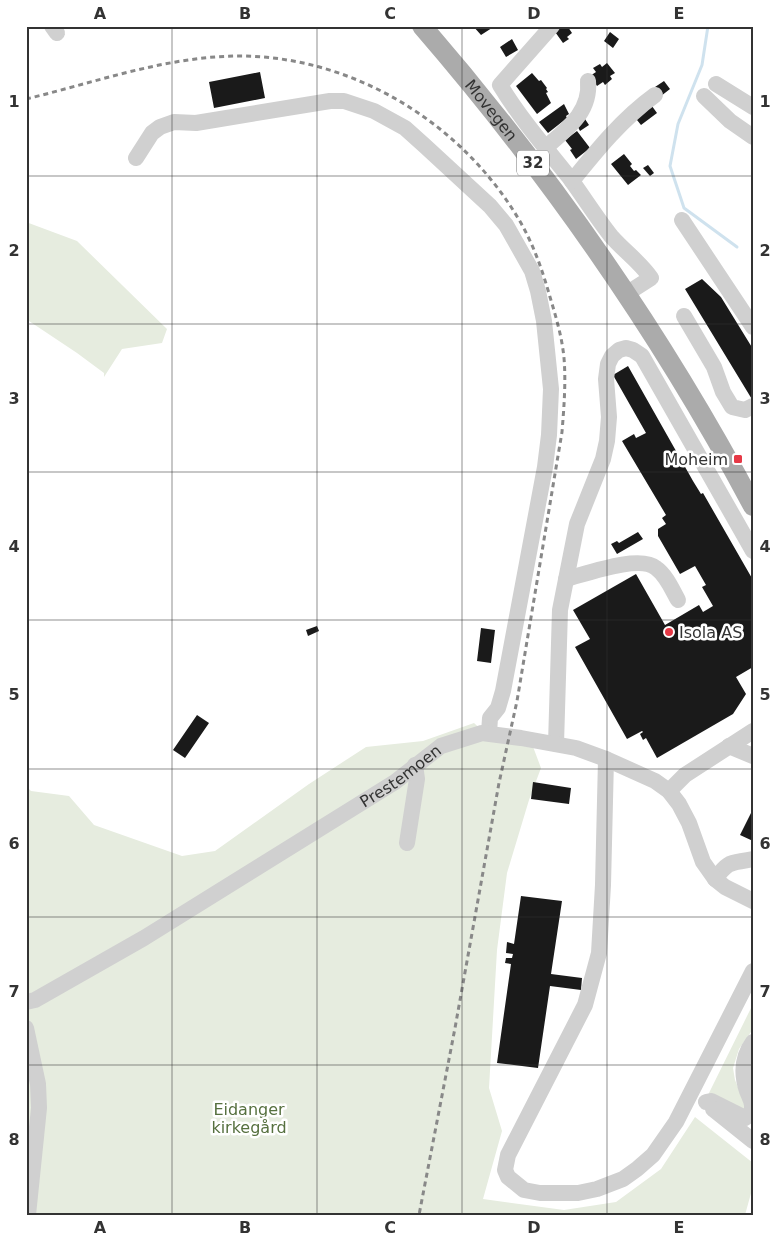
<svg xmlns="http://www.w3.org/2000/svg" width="779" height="1241" viewBox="0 0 779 1241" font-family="'DejaVu Sans',sans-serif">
	<rect width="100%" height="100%" fill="#fff"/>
	<path fill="#e6ecdf" d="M26 222 77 241 167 329 162 343 122 349 104 377V373L77 353 26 319Z
		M474 723 486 734 532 744 541 768 529 800 507 873 497 950 489 1088 502 1131 483 1199 564 1210 616 1202 661 1169 695 1117 753 1163V1186L745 1215H26V786L31 791 69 796 94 825 182 856 215 851 309 784 366 747 423 741Z
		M753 1004V1029L739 1049 733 1068 735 1080 748 1111 708 1095Z"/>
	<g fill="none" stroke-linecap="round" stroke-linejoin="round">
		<path stroke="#cfe2ee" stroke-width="3" d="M708 26 702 65 678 124 670 166 684 208 737 247"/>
	</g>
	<path fill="#1a1a1a" d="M473 26H495L481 35Z
		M557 26H569L568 27 572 33 567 37 569 39 563 43 553 29Z
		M610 32 619 39 613 48 604 41Z
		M512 39 518 50 506 57 500 47Z
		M607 63 615 73 610 76 612 79 605 85 603 82 597 86 590 76 596 72 593 68 600 64 602 67Z
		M260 72 265 98 214 108 209 82Z
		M532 73 539 81 541 80 547 88 546 89 548 92 546 93 551 103 537 114 516 86Z
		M664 81 670 89 661 96 655 87Z
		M649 102 657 113 641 125 633 115Z
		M564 104 569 114 566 116 567 118 548 133 539 122Z
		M585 119 589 125 580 131 577 125Z
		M577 131 590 148 576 159 570 150 572 149 565 140Z
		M624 154 632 164 630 166 634 171 636 170 641 175 628 185 611 164Z
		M648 165 654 173 650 176 643 168Z
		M702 279 721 297 753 349V401L685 289Z
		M628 366 693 481 701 494 703 493 753 580V667L736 677 746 694 733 714 657 758 646 738 643 740 640 734 643 732 642 731 627 739 575 647 590 639 573 610 636 574 665 625 699 605 703 612 713 606 702 587 706 585 695 566 680 574 658 536V529L666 524 662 518 666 515 622 441 634 434 636 438 646 433 613 375Z
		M638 532 643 539 617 554 611 544 617 541 619 543Z
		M317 626 319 631 308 636 306 630Z
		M481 628 495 630 491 663 477 661Z
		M197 715 209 723 185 758 173 750Z
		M533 782 571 788 569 804 531 799Z
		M753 809V841L740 835Z
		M521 896 562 901 551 974 582 978 581 990 550 986 538 1068 497 1063 511 964 505 963 506 958H512L513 954 506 953 507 942 514 944Z"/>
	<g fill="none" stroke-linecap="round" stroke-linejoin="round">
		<g stroke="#d0d0d0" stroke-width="16">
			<path d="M52 26 57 33"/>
			<path d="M552 26 500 85C520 118 545 147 569 177 583 196 596 217 611 236 624 251 640 262 651 278L626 294"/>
			<path d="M716 84 753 107"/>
			<path d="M704 96 730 121 753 137"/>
			<path d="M546 147C567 129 591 112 588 81"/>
			<path d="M136 158 152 133 160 127 174 122 196 123 330 101H344L374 111 405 128 425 146 490 206 506 225 532 271 538 291 544 321 551 389 549 435 545 467 503 691 498 708 490 718 489 733"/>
			<path d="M572 181C597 150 622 119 655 95"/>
			<path d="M682 220 753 327"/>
			<path d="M684 316 714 367 723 392 732 407 745 410 753 406"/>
			<path d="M566 579C586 574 640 554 656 568 666 575 672 589 678 600"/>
			<path d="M556 744 560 610 577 524 603 459 607 441 609 417 606 379 608 364 612 356 619 350 626 348 633 350 642 356 753 551"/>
			<path d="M729 746 753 756"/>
			<path d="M606 759 603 885 599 953 585 1005 508 1155 505 1170 508 1177 524 1190 540 1193H578L597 1189 623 1179 637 1169 653 1155 676 1122 753 971"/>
			<path d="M669 791 685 775 753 731"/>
			<path d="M407 843 417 779 415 765"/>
			<path d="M715 879C730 859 731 864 753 859"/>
			<path id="s1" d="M26 1002 35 1000 144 938 395 782 441 746 482 733 521 738 576 748 606 759 655 781 669 791 679 804 689 823 703 862 715 879 725 887 753 901"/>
			<path d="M26 1028 38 1084 39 1108 28 1215"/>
			<path d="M706 1102 711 1101 745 1118 751 1113C754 1104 750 1099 747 1091 741 1073 742 1057 753 1042"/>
			<path d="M713 1109 753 1141"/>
		</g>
		<path stroke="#ababab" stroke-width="20" id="s2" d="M422 26C549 173 662 335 753 506"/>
		<path stroke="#888" stroke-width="3" stroke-dasharray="5 4" stroke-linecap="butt" d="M26 99C97 82 170 55 244 56 355 58 461 123 518 218 533 243 542 269 550 297 556 317 562 337 564 358 566 382 564 407 562 432L517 701 499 783 455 1028 419 1215"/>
	</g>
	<path fill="none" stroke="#333" stroke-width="1" stroke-opacity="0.55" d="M172 26V1215M317 26V1215M462 26V1215M607 26V1215M26 176H753M26 324H753M26 472H753M26 620H753M26 769H753M26 917H753M26 1065H753"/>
	<g fill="#e63946" stroke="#fff" stroke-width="2">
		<rect x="733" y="454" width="10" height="10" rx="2.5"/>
		<circle cx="669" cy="632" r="5"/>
	</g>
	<g text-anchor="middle" stroke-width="5" stroke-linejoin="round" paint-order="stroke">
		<rect fill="#fff" stroke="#707070" stroke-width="1" x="517" y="150.5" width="32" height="25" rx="4"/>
		<g font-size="15" font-weight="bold" fill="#333">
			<text x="533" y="168">32</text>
		</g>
		<g font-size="16" fill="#333" stroke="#fff">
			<text dy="6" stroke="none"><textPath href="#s2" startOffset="109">Movegen</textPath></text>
			<text dy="6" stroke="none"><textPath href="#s1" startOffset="438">Prestemoen</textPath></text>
		</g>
		<g font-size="16" fill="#333" stroke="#fff" text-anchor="end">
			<text x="728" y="465">Moheim</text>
			<text x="679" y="638" text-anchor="start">Isola AS</text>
		</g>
		<g font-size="16" fill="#56703f" stroke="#fff">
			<text x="249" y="1115">Eidanger<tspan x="249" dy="18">kirkegård</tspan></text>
		</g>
	</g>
	<rect width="779" height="1241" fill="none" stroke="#ffffff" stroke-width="55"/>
	<rect x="28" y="28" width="724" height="1186" fill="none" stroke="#333" stroke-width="2"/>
	<g font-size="16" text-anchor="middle" font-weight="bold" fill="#333">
		<text x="100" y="19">A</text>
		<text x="245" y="19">B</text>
		<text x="390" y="19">C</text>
		<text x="534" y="19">D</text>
		<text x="679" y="19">E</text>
		<text x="14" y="107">1</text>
		<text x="765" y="107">1</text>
		<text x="14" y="256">2</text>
		<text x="765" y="256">2</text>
		<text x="14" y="404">3</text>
		<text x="765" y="404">3</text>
		<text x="14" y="552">4</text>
		<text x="765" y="552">4</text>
		<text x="14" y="700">5</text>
		<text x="765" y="700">5</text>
		<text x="14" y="849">6</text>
		<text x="765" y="849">6</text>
		<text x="14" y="997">7</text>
		<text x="765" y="997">7</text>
		<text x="14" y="1145">8</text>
		<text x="765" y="1145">8</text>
		<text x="100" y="1233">A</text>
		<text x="245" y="1233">B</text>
		<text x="390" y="1233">C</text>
		<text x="534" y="1233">D</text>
		<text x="679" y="1233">E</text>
	</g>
</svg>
